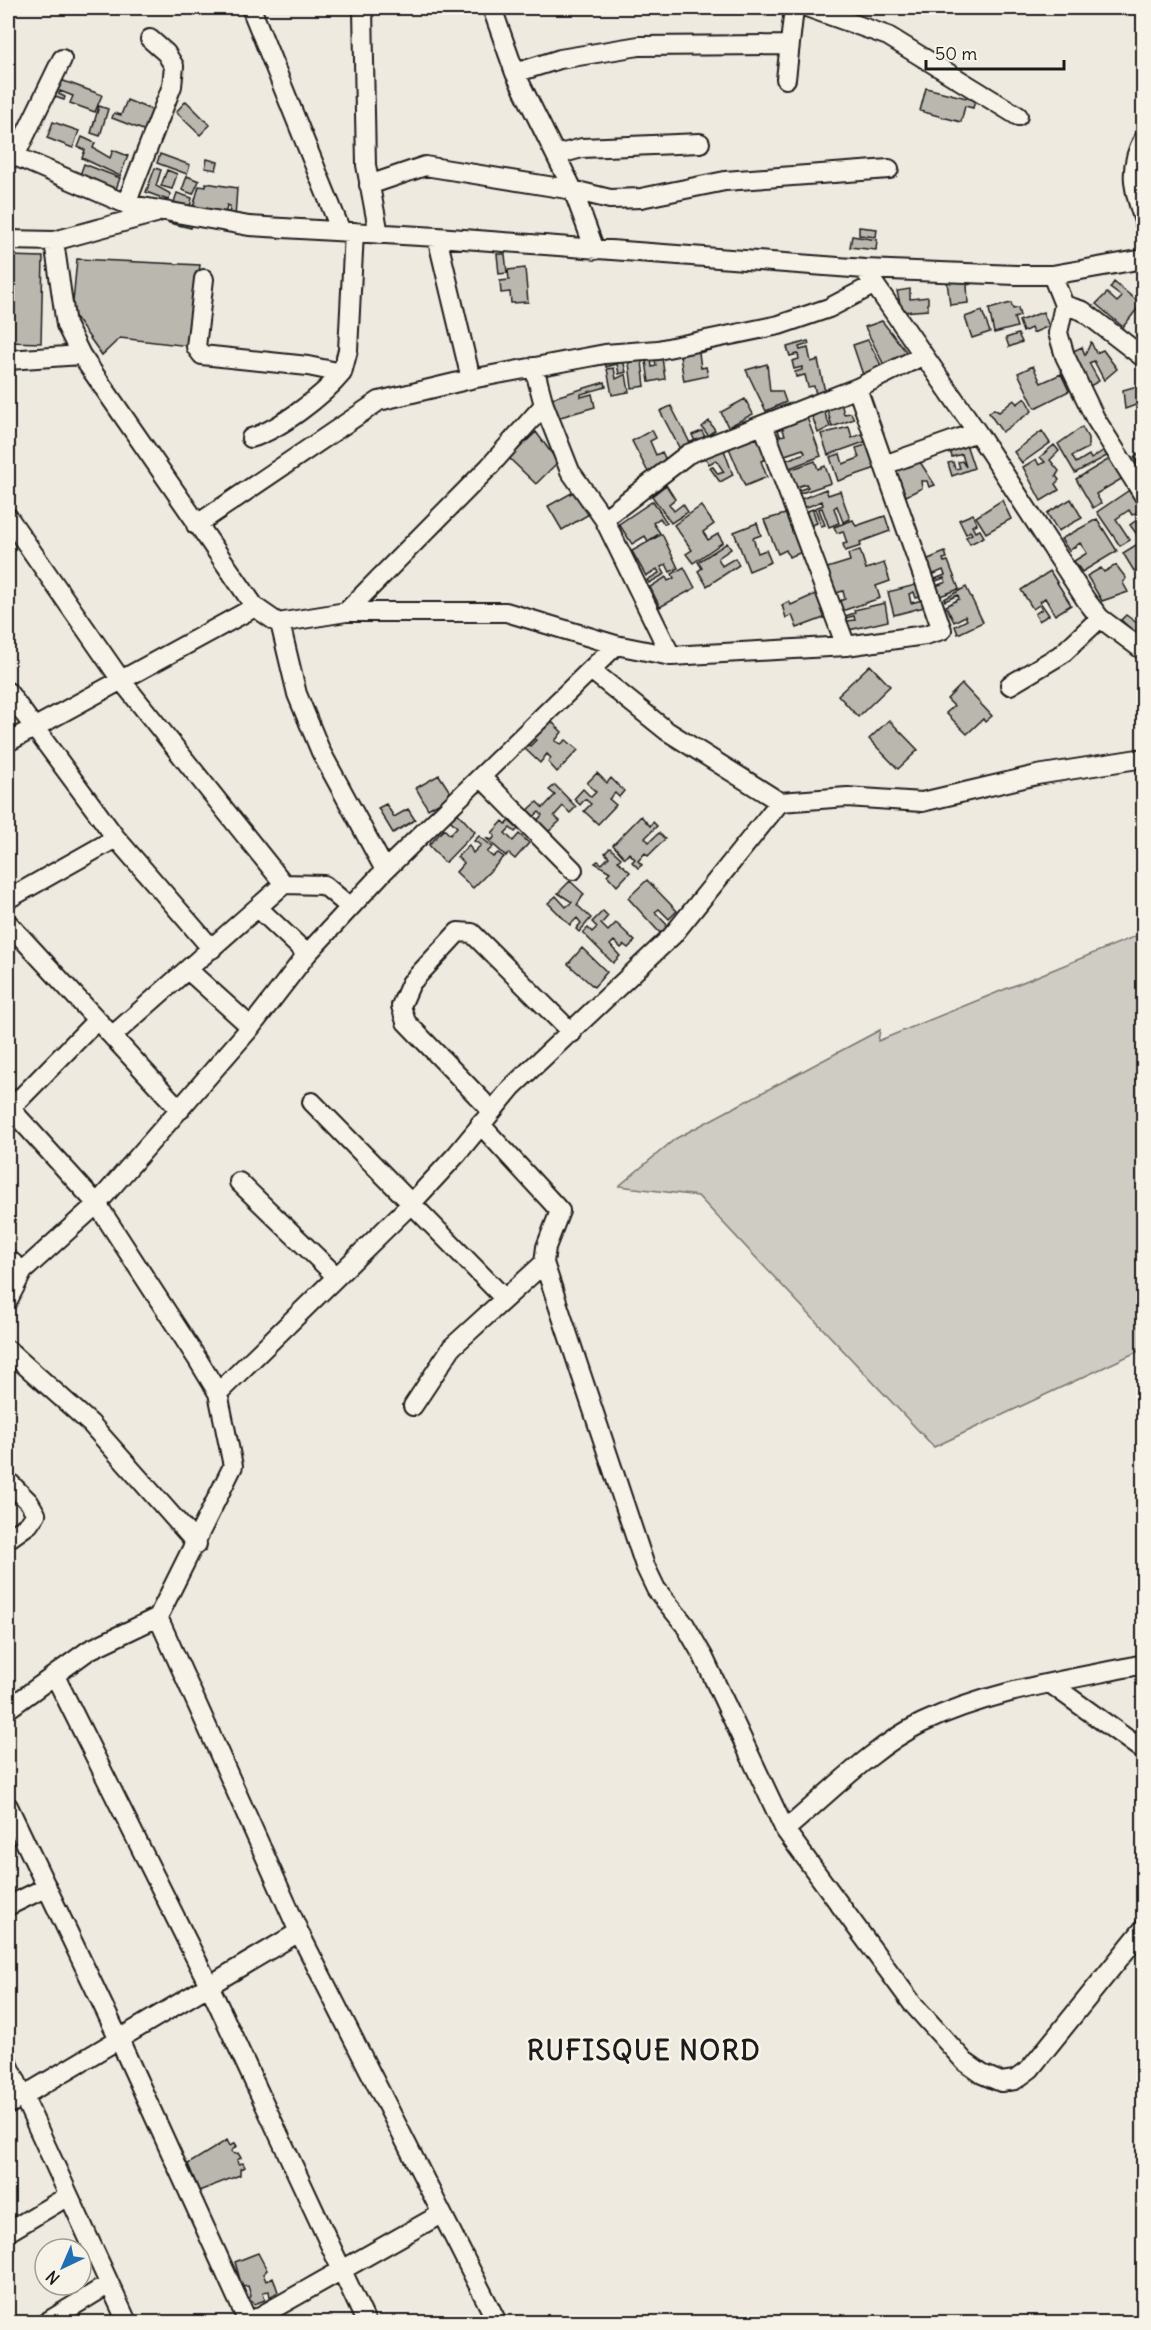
<svg xmlns="http://www.w3.org/2000/svg" width="1151" height="2330" viewBox="0 0 1151 2330" font-family="Delius,sans-serif">
	<rect width="100%" height="100%" fill="#eeeae0"/>
	<filter id="ink" filterUnits="userSpaceOnUse"><feTurbulence type="fractalNoise" baseFrequency=".0167" numOctaves="2"/><feDisplacementMap in="SourceGraphic" scale="12" xChannelSelector="R" yChannelSelector="G"/><feConvolveMatrix kernelMatrix="1 2 1 2 8 2 1 2 1" color-interpolation-filters="sRGB"/></filter>
	<g filter="url(#ink)">
		<path fill="#cfccc3" stroke="#767470" stroke-width="1.5" d="M1143 933V1349L934 1447 698 1196 619 1186 675 1139 880 1030 878 1041Z"/>
		<path fill="#bab7af" stroke="#1c1c1c" stroke-width="1.5" d="M61 80 102 95 95 112 70 103 73 96 60 91 59 94 65 97 64 100 55 97Z
			M926 88 975 100 973 108 965 106 961 122 920 111Z
			M127 100 159 113 151 133 112 118 114 113 121 115Z
			M186 101 210 125 200 135 176 112Z
			M99 106 108 109 100 136 91 133Z
			M53 122 79 131 73 148 47 138Z
			M82 137 95 143 93 148 110 158 113 150 128 156 120 176 82 158 85 150 78 147Z
			M160 154 190 165 187 174 157 163Z
			M207 159 218 162 216 170 205 168Z
			M84 164 120 178 116 189 80 175Z
			M155 168 161 170 156 186 171 194 168 200 146 192Z
			M167 170 177 174 172 189 161 186Z
			M187 176 199 181 193 194 182 190Z
			M206 183 237 188 235 218 229 217 230 206 227 205 225 216 192 211 199 186 206 187Z
			M177 193 192 198 190 207 174 202Z
			M170 218 192 223 191 228 169 223Z
			M859 227 877 229 876 237 859 235Z
			M852 236 877 240 876 250 850 247Z
			M497 254H505L507 273 499 274Z
			M8 256 43 257 41 343 8 342Z
			M77 259 200 265 189 346 120 338 102 355 72 313Z
			M525 268 528 302 511 303 510 292 501 293 500 281 509 280 508 270Z
			M970 278 971 284 967 285 968 303 950 305 947 281Z
			M1114 282 1141 304 1123 327 1096 304 1107 293 1117 302 1122 297 1110 288Z
			M910 289V299L928 297V310L902 312 897 291Z
			M1011 303 1013 309 1018 308 1020 316 1014 318 1017 327 994 333 989 309Z
			M982 311 990 332 972 338 965 317Z
			M1043 312 1049 326 1033 333 1031 328 1023 332 1019 321Z
			M882 321 911 358 885 367 865 327Z
			M1018 334 1022 342 1009 347 1006 338Z
			M868 340 882 367 863 375 853 345Z
			M808 341 809 344 799 347 800 350 808 348 811 362 818 360 825 392 816 394 814 386 808 387 805 375 796 377 795 372 802 370V367L794 369 792 361 799 359 798 354 790 356 787 347Z
			M1091 342 1096 353 1103 350 1117 369 1104 380 1094 361 1089 363 1099 381 1090 386 1071 352 1082 347 1085 355Z
			M709 344 710 350 699 353 701 368 706 367 708 376 684 381 679 350Z
			M661 351 665 379 649 382 645 354 650 353 652 367 656 366 654 353Z
			M641 353 645 386 632 388 628 355Z
			M622 356 626 372 619 374 617 364 606 367 604 357Z
			M767 364 770 391H782L786 402 766 411 746 370Z
			M1033 366 1041 383 1061 374 1069 391 1035 408 1018 373Z
			M614 368 616 379 626 374 629 392 612 395 607 369Z
			M605 382 606 387 581 394V397L592 394 595 407 557 418 552 398Z
			M1144 384V402L1125 409 1123 390Z
			M1025 398 1032 411 1002 432 989 413 994 409 999 412 1014 400 1017 404Z
			M745 399 753 414 728 427 721 412Z
			M841 403 844 414 851 413 854 419 832 427 827 408Z
			M671 406 691 445 681 451 660 411Z
			M823 408 830 427 818 433 811 413Z
			M806 415 821 456 787 469 784 461 805 453 803 449 782 456 772 428 777 426 780 436 785 435 781 425Z
			M709 421 715 430 708 435 702 427Z
			M849 427 852 438 864 433 867 441 828 455 821 434Z
			M1082 427 1088 438V448L1072 456 1076 463 1089 455 1091 459 1104 450 1107 456 1075 473 1058 444Z
			M652 430 656 438 650 441 656 455 662 452 669 466 650 476 632 441Z
			M702 431 705 437 696 443 692 435Z
			M1042 431 1050 443 1022 463 1014 452Z
			M536 432 558 462 536 484 509 458Z
			M757 436 766 459 761 461 767 477 745 486 729 448Z
			M869 444 876 468 838 481 830 457 840 454 843 464 859 458 856 448Z
			M966 444 974 468 952 476 948 463 953 462 955 469 960 468 958 462 962 461 966 467 962 454 952 457 950 450Z
			M1054 445 1059 451 1050 460 1059 471 1056 476 1059 480 1055 484 1059 490 1041 501 1023 467 1036 459 1039 465 1045 462 1040 457Z
			M724 450 733 475 720 482 710 468 713 467 718 474 724 472 716 460 709 464 705 457Z
			M1139 453 1144 456V474L1134 457Z
			M1111 458 1123 478 1096 494 1101 503 1093 508 1076 479Z
			M815 461 818 469 825 466 831 483 795 495 794 492 808 487 806 484 796 487 787 471Z
			M920 462 935 485 929 487 927 481H921L922 488 906 496 893 468Z
			M666 485 675 499 669 504 674 511 683 504 688 512 671 523 652 496Z
			M826 489 828 495 840 491 850 519 843 522 837 506 834 508 839 523 829 527 822 508 819 509 825 525 821 526 815 508 813 510 817 523 810 526 805 512 823 505 822 501 802 509 799 500Z
			M1131 489 1144 508 1132 515 1129 510 1116 519 1130 540 1120 546 1097 512Z
			M577 490 591 513 562 530 548 506Z
			M1071 499 1082 518 1058 531 1047 513Z
			M1002 500 1011 519 986 533 976 517Z
			M653 501 667 523 664 524 660 518 653 523 660 533 648 541 645 536 632 544 619 524Z
			M701 506 714 524 703 532 708 540 718 534 723 542 693 563 686 554 692 550 674 525Z
			M789 513 805 551 789 557 786 550 778 554 764 520Z
			M973 514 977 524 972 526 975 532 980 530 984 537 970 544 966 537 972 534 970 531 966 534 959 520Z
			M1144 515V532L1138 536 1130 525Z
			M885 516 890 531 860 542 861 546 845 551 843 544 847 543 843 531 837 533 834 527 853 520 856 526Z
			M1097 519 1117 551 1082 572 1074 561 1087 553 1080 543 1069 551 1061 539Z
			M757 523 761 535 753 538 758 553 766 550 771 562 749 571 734 532Z
			M662 534 678 568 670 572 666 564 661 567 665 574 649 583 647 580 659 573 657 569 646 576 632 551Z
			M1144 540V573L1140 567 1134 571 1123 553Z
			M727 543 731 549 718 558 722 566 735 558 739 565 707 586 698 571 702 568 698 562Z
			M860 550 866 569 884 563 890 581 876 586 880 598 839 612 836 602 845 599 843 591 833 594 824 569 850 561 848 554Z
			M945 552 947 558 943 559 944 562 948 561 959 589 940 596 936 586 946 582 944 578 936 581 935 579 945 575 943 570 932 575 926 560Z
			M1116 565 1126 578 1123 583 1128 592 1102 601 1087 576 1101 568 1104 572Z
			M684 567 695 588 660 607 650 587 666 577 668 581 674 578 672 574Z
			M1050 571 1071 605 1055 615 1045 598 1040 602 1049 615 1039 621 1035 614 1042 609 1039 605 1033 609 1021 590Z
			M919 584 927 595 916 598 914 592 909 594 911 603 926 599 928 606 894 615 888 592Z
			M966 587 983 622 958 634 955 626 967 620 965 616 954 622 946 606 959 599 958 595 945 601 944 599Z
			M820 592 829 616 797 628 792 615 786 618 782 605 789 601 791 605Z
			M885 603 888 621 849 630 847 621 855 620 854 616 846 618 845 616 855 613 854 610Z
			M1126 615 1141 626 1134 632 1121 620Z
			M870 665 890 686 858 717 838 695Z
			M962 684 992 716 985 722 983 719 967 734 946 713 954 706 947 699Z
			M549 719 562 732 555 741 561 744 566 740 578 750 557 772 548 762 551 758 547 754 540 763 522 746 526 743 530 746 536 740 531 736Z
			M889 720 918 750 898 769 869 739Z
			M597 773 607 783 611 778 624 791 619 797 615 793 609 799 616 805 598 824 584 811 591 804 585 799 580 805 574 799 583 789 591 797 596 792 587 783Z
			M439 775 452 795 428 809 416 788Z
			M555 785 576 807 570 813 563 806 554 816 560 821 546 834 536 822 542 815 539 812 531 819 525 813 537 802 543 808 555 795 549 790Z
			M386 804 394 817 408 809 415 820 393 833 378 808Z
			M452 807 475 832 445 863 429 845 444 829 450 835 457 827 445 815Z
			M641 816 650 826 653 822 657 826 645 838 649 842 659 833 665 839 648 856 645 853 638 861 642 865 638 868 632 862 635 859 629 853 625 858 613 845Z
			M503 821 506 824 509 821 518 829 515 832 510 828 505 833 513 841 519 834 529 843 515 859 508 853 506 856 486 838 492 840 495 836 492 833Z
			M479 836 493 847 487 852 493 857 498 853 504 857 473 888 456 872 464 863 457 857 469 845 473 853 481 845 474 841Z
			M610 848 621 858 618 861 630 872 617 886 607 875 610 872 595 863 598 861 602 864 609 857 605 853Z
			M647 880 677 911 669 919 659 909 655 912 668 926 660 933 628 898Z
			M570 881 584 894 577 905 591 918 579 932 576 929 581 923 577 918 570 925 548 903 556 896 566 907 572 902 558 893Z
			M603 911 608 916 601 924 608 931 616 923 635 941 628 948 624 945 621 948 614 941 610 945 620 956 613 963 583 933 588 928 592 932 597 927 592 922Z
			M582 948 607 972 594 987 568 964Z
			M227 2140 230 2146 235 2143 237 2146 231 2151 234 2154 238 2153 241 2158 237 2160 238 2164 243 2163 245 2167 240 2169V2175L199 2191 188 2164Z
			M258 2253 267 2270 263 2274 266 2281 273 2277 278 2292 270 2297 269 2291 263 2292 265 2300 254 2304 249 2299 251 2296 248 2286 242 2287 235 2262Z"/>
		<g fill="none" stroke-linecap="round" stroke-linejoin="round">
			<defs>
				<path id="street" d="M251 8 341 231
					M363 8 366 165 379 234
					M492 8 515 73 573 190 595 250
					M809 8 888 36 1018 116
					M515 73 560 59 639 46 789 45
					M786 79 794 8
					M1144 138C1127 168 1134 191 1144 221
					M8 153 126 204 249 226 437 237 865 269 1016 275H1052L1144 259
					M556 155 582 148 700 143
					M15 156 62 59
					M369 185 425 166 573 190 610 199 641 198 725 181 889 169
					M126 204 172 86 174 66 166 53 150 39
					M437 237 471 379
					M8 240 54 241 156 213
					M54 241 66 325 81 355 255 607 278 623 346 612H506L616 645 671 656 846 646 925 635 942 630 857 388
					M868 275 977 432 1086 600 1100 618 1144 651
					M1052 275 1064 305 1058 333 1065 356 1095 418 1144 496
					M204 279 196 347 202 355 308 366 342 373 348 350 354 232
					M1064 305 1083 311 1144 358
					M8 360 81 355
					M534 367 544 405 570 471 604 519 671 656
					M763 425 846 646
					M251 438C280 429 323 396 342 373
					M884 465 977 432
					M8 517 121 680 284 884
					M604 519 688 454 857 388 922 356
					M196 525 379 401 471 379 605 354 658 350 779 325 829 308 873 285
					M346 612 489 467 544 405
					M280 623 297 694 321 752 385 870
					M591 670 667 731 780 802 847 797 922 802 1037 775 1144 758
					M1010 685 1062 654 1100 618
					M8 692 116 838 212 949
					M8 742 255 607
					M481 777 573 870
					M8 899 116 838
					M258 908 307 954
					M8 923 180 1110
					M188 970 251 1027
					M112 1036 284 884 324 885 350 907
					M312 1102 504 1298
					M8 1106 97 1204 198 1360 218 1393 233 1466 158 1617 89 1650 8 1709
					M10 1109 97 1020
					M492 1111 406 1022 401 1006 411 983 458 932 472 933 572 1033
					M480 1124 560 1211 546 1247 544 1263 645 1566 656 1589 685 1625 703 1656 785 1830 912 2003 965 2062 982 2074 1001 2082 1015 2080 1030 2069 1144 1928
					M239 1182 336 1276
					M8 1259 23 1271
					M8 1300 23 1271 97 1204 251 1027 307 954 385 870 616 645
					M8 1350 91 1424 197 1544
					M218 1393 410 1205 457 1154 512 1087 672 936 780 802
					M413 1406 452 1347 544 1263
					M8 1481 29 1502 36 1514 29 1524 8 1539
					M158 1617 299 1932 497 2322
					M55 1676 209 1985 366 2322
					M1051 1684 1144 1751
					M8 1806 119 2039 248 2322
					M785 1830C827 1795 874 1746 922 1723 991 1690 1069 1680 1144 1664
					M8 1906 47 1887
					M8 2063 127 2322
					M8 2105 299 1932
					M8 2232 68 2196
					M47 2322 109 2284
					M250 2322 441 2214"/>
			</defs>
			<use href="#street" stroke="#1c1c1c" stroke-width="22"/>
			<use href="#street" stroke="#f7f3e8" stroke-width="18"/>
		</g>
	</g>
	<g text-anchor="middle" stroke-width="5" stroke-linejoin="round" paint-order="stroke">
		<g font-size="27" font-weight="bold" letter-spacing="1.5" fill="#1c1c1c" stroke="#f7f3e8">
			<text x="644" y="2060">RUFISQUE NORD</text>
		</g>
	</g>
	<rect width="1151" height="2330" fill="none" stroke="#f7f3e8" stroke-width="30"/>
	<rect x="15" y="15" width="1121" height="2300" fill="none" stroke="#1c1c1c" stroke-width="2" filter="url(#ink)"/>
	<g transform="translate(63 2267) rotate(224)"><circle r="28" fill="#f7f3e8" stroke="#9f9d96" stroke-width="1.5"/>
	<path d="M0-4.5L10 22L0 15L-10 22Z" fill="#1f6fb2"/>
	<text y="-9" font-size="16" font-weight="bold" text-anchor="middle" fill="#1c1c1c">N</text>
	</g>
	<path d="M926 60v9h138v-9" fill="none" stroke="#1c1c1c" stroke-width="3"/>
	<text x="935" y="60" font-size="18" fill="#1c1c1c" stroke="#f7f3e8" stroke-width="4.5" paint-order="stroke">50 m</text>
</svg>
